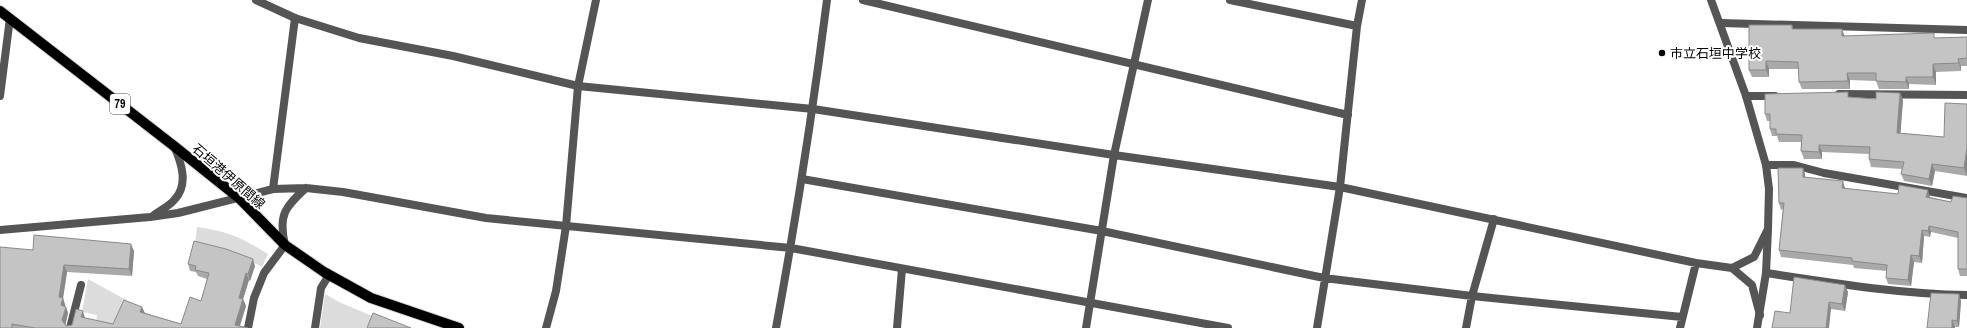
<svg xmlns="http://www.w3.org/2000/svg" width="1967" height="328" viewBox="0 0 1967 328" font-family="'Archivo Narrow','Noto Sans JP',sans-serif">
	<rect width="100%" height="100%" fill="#fff"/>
	<path fill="#dcdcdc" d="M197 227C230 232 240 237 268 254L262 267 237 254 195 244Z
		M88 279 126 300 118 327 96 322 97 315 82 312Z
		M325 294 339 302 372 316 368 328H320Z"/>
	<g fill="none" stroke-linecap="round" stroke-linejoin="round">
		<defs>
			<path id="primary" d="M0 11 174 146 239 198 285 245 324 272 371 298 459 328"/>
		</defs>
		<use href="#primary" stroke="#dbdbdb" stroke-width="12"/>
		<path stroke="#555" stroke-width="8" d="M273 189 295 18
			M1766 273C1832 283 1900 294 1967 295
			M70 328 81 285
			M248 328 254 298 264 273 285 245
			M315 328 321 288 329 275"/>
		<path stroke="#555" stroke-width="8" d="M256 0 295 18 359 38 453 56 578 86 813 109 1114 155 1340 187 1696 263 1732 268 1754 257 1768 229
			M863 0 1348 115
			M1230 0 1357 26
			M1721 23 1967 30
			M1839 94 1967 95
			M0 96 10 18
			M1746 96H1775
			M1766 165H1794L1824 173 1967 198
			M802 179 1102 231 1324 278 1472 296 1682 317
			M1732 268 1752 285 1760 315
			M546 328 556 291 566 226 578 86 596 0
			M897 328 902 269
			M1086 328 1114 155 1148 0
			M1317 328 1340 187 1357 26 1362 0
			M1466 328 1472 296 1494 219
			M1680 328 1696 263"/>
		<path stroke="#555" stroke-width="8" d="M1711 0 1746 96 1766 165 1769 189 1768 229 1766 273 1757 328
			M153 216C160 210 170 206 175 199 189 184 181 162 174 146
			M0 230 150 217 178 213 273 189 306 188 343 192 486 218 791 248 1228 328
			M285 245C278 215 285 207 306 188
			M776 328C796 219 813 110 827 0"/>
		<use href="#primary" stroke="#000" stroke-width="10"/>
	</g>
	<path fill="#a9a9a9" d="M1792 25 1793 29 1844 36 1935 38 1967 37V66H1961V71L1936 72V85L1909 84V89H1879L1876 81 1850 80V89H1802L1799 82V69H1769V77H1752L1749 70Z
		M1900 93 1903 100 1900 133 1944 137 1967 104V176L1935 171 1932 186 1904 181 1901 174 1902 169 1871 167 1869 159V154L1822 152V159H1804L1801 151V142H1779L1777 136H1772L1770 129V121H1767L1765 114 1850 97 1876 99Z
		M1805 174V177L1845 188V189L1930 197 1951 202 1967 198V276H1960L1958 269V238L1931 232 1930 237 1924 236 1922 263 1914 262 1911 286 1888 284 1886 278 1887 271 1854 268 1853 265 1781 257 1779 250 1783 209 1781 210 1779 203Z
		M33 250 134 251 132 276 67 272 63 298 65 305V306L68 313 65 325 66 326 72 325 85 318 113 324 142 307 145 313 181 324 201 301 207 279 198 276 196 272 190 271 188 264 255 266 250 281 249 280 243 299 246 306 240 326 248 328H0Z
		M1848 292 1845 311 1831 309 1790 313Z
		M1959 294 1961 301 1959 327H1955V328H1927Z"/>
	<path fill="#898989" d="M1842 29 1845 37 1842 36Z
		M1958 59 1961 66V71Z
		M1766 61 1769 69V77L1766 70Z
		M1933 64 1936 72V85L1933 77Z
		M1847 73 1850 80V89L1848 81Z
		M1906 77 1909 84V89L1906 82Z
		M1900 93 1903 100 1900 140 1897 133Z
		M1819 145 1822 152V159L1819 152Z
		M1967 147V176L1964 168Z
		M1932 164 1935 171 1932 186 1929 179Z
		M1803 168 1805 174 1806 184 1803 177Z
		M1843 181 1845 188 1844 195 1842 188Z
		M1928 190 1930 197 1929 203 1926 197Z
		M1929 226 1931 232 1930 237 1928 231Z
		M1922 230 1924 236 1922 263 1919 256Z
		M131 244 134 251 132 276 129 269Z
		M1911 255 1914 262 1911 286 1908 280Z
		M253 259 255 266 250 281 248 274Z
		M64 265 67 272 63 298 65 305 64 312 59 297Z
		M246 273 249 280 243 299 246 306 239 328 235 325 239 298Z
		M1845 285 1848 292 1845 311 1842 304Z
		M1959 294 1961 301 1959 327 1957 321Z
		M1829 302 1831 309 1829 328H1826Z
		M66 307 68 313 65 327 62 320Z
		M142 307 145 314 140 312Z
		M83 311 85 318 84 324 81 317Z
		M1952 320 1955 327V328H1952Z"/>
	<path fill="#c4c4c4" stroke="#898989" d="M1749 25H1792V29H1842V36L1934 33V38L1967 37V58L1958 59 1959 63 1933 64V77H1906V82L1876 81V73H1847L1848 81 1799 82 1798 62 1766 61V70H1749Z
		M1848 92V97L1876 99V92L1900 93 1897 133 1944 137 1945 103 1967 104V147L1964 168 1932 164 1929 179 1901 174 1904 162 1869 159 1870 147 1819 145V152L1801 151 1802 135 1776 134V129H1770V114H1765V94Z
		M1778 168H1803V177L1843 181 1842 188 1898 194 1899 185 1928 190 1926 197 1951 202 1953 196 1967 198V269H1958V232L1929 226 1928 231 1922 230 1919 256 1911 255 1908 280 1886 278 1887 265 1852 261V258L1779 250 1784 203H1779Z
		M34 235 131 244 129 269 64 265 59 297 63 298 61 305 66 307 62 320 66 326 72 325 76 309 83 311 81 317 113 324 124 300 142 307 140 312 181 324 190 297 201 301 209 273 195 270 196 266 188 264 194 241 226 249 253 259 248 274 246 273 239 298 243 299 235 325 248 328H35L12 324V328H0V247L33 250Z
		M1794 277 1845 285 1842 304 1829 302 1826 328H1772L1775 311 1790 313Z
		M1931 293 1959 294 1957 321 1952 320V328H1927Z
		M373 313 411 328H367Z"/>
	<circle fill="#000" stroke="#fff" stroke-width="1.5" cx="1662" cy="53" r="4"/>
	<g text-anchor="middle" stroke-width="4" stroke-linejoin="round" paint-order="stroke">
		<rect fill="#fff" stroke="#4c4c4c" stroke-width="1" x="110" y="94" width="20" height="20" rx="3"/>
		<g font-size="12" font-weight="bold" fill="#000">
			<text x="120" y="108">79</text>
		</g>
		<g font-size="13" fill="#000" stroke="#fff" text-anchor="start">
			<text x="1670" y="58">市立石垣中学校</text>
		</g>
		<g font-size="13" fill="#000" stroke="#fff">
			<text transform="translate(229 176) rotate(41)" y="5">石垣港伊原間線</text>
		</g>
	</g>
</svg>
